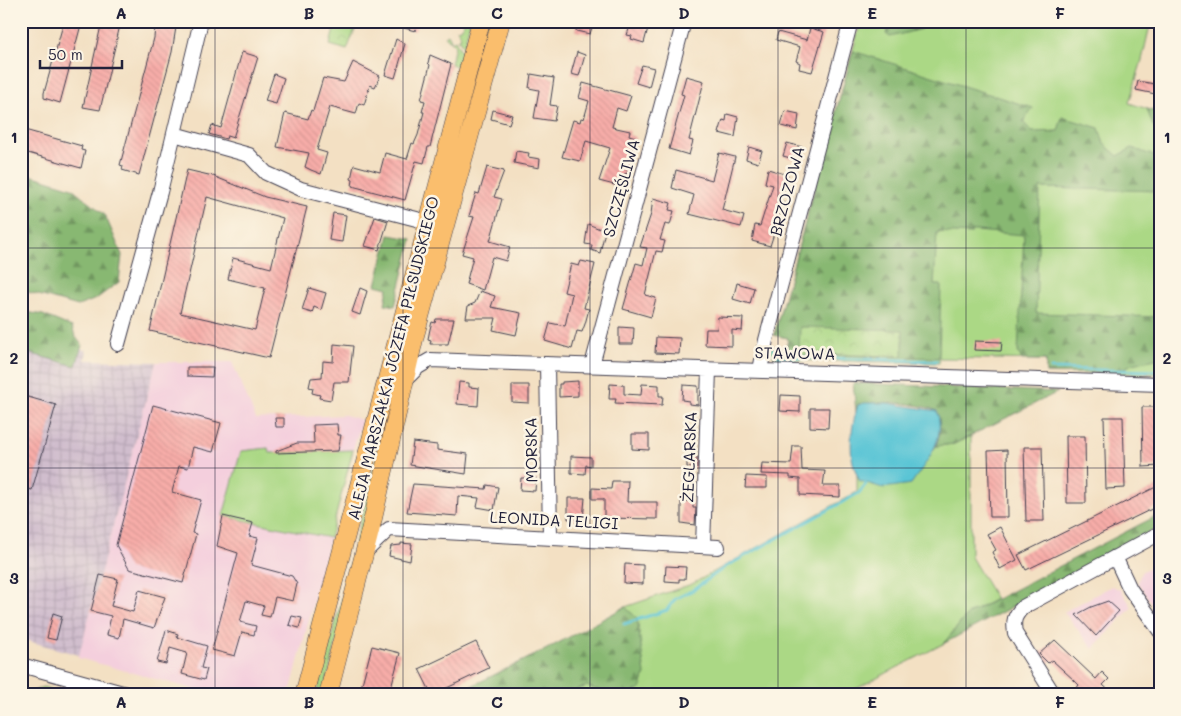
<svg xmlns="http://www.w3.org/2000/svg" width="1181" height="716" viewBox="0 0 1181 716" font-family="Mali,sans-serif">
	<defs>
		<pattern id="industrial-grid" width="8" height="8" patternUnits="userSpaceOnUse" patternTransform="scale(1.25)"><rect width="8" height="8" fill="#d0bdcd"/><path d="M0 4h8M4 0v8" fill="none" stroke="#b2a2b1"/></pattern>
		<pattern id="forest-firs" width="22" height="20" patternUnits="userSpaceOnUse" patternTransform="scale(1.25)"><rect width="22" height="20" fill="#88b872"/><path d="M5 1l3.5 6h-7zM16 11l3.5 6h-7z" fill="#6f955f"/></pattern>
		<pattern id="park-crowns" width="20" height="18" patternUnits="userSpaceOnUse" patternTransform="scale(1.25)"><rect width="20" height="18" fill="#abd885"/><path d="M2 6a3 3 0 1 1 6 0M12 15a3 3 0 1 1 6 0" fill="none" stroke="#93b974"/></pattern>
		<pattern id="building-back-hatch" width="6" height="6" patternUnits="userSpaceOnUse" patternTransform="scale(1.25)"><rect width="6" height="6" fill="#f8ada9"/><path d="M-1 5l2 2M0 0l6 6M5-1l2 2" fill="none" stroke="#d49592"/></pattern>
	</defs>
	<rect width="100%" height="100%" fill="#fcf5e5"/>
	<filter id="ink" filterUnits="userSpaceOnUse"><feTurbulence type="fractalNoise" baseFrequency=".02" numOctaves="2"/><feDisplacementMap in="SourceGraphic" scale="10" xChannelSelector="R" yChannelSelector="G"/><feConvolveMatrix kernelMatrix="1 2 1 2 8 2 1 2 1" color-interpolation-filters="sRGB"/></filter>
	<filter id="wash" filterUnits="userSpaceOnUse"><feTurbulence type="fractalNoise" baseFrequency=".0096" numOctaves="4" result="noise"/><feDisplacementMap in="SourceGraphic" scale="20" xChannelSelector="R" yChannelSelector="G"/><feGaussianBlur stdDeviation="1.12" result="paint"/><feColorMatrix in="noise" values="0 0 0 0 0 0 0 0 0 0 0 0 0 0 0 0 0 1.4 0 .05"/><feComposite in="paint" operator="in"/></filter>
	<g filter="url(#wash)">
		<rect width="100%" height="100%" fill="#f3e0c3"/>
		<path fill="#f4cfdd" d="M156 362H232L256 419 345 415 362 420 353 450 270 453 241 451 224 516 330 538 291 689 279 695H215L78 658Z
			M1160 562V617L1138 583 1141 572Z
			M1112 586 1121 590 1132 607 1093 649 1064 612Z"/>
		<path fill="url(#industrial-grid)" d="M21 330 87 351 85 360 156 362 79 655 21 639Z"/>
		<path fill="#abd885" stroke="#667d60" d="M465 21H470L464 47 458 39 461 37 457 29 460 28Z
			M487 21H494L323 695H316L343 595 400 353Z
			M861 21H1151L1142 60 1129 103 1160 113V374L1046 373V360L940 358 939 363 777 360 770 352 771 346 786 350 788 338 774 335Z
			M448 34 452 42 455 40 462 53 459 67 451 64 455 45 445 36Z
			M971 436V557L996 599 968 614 943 644 844 695H547L603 619 625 607 692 584 857 492V475L860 481 911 484 936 446 954 444Z
			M268 448 270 453 353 450 330 538 223 516 241 451Z
			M43 687 71 695H25Z"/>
		<path fill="url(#forest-firs)" stroke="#556d56" d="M890 21H916L921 29 890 37 886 34Z
			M853 51 1033 108 1023 122 1032 132 1058 131 1062 117 1099 128 1104 144 1118 156 1132 148 1160 158V191L1040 188 1036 313 1160 317V358L1132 364 1114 374 1046 373V360H1022L1018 352 1024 235 976 231H971V234L937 232 934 285H941L939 358 786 354 788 338 774 335Z
			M1147 109 1160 113V128L1153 126Z
			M21 172 72 188 105 215 122 255 119 282 96 299 78 306 21 290Z
			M389 235 412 239 395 306 385 304 388 288 376 285Z
			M21 311 43 315 72 327 75 336 82 345 76 366 21 351Z
			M853 383 1058 392 954 444 936 446C941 434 941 423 937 411 921 403 875 400 858 405L856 412Z
			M1160 514V527L943 644 968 614Z
			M625 607 637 618 645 674 640 690C616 696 609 695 587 686L574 691V695H453L545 650Z"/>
		<path fill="url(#park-crowns)" stroke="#667d60" d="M336 21H352L357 24 347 50 330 45Z
			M800 327 903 330V356L799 354Z"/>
		<path fill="#5ac5d5" stroke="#3e7488" d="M864 403H887L937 411C946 440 927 461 911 484L883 488 860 481C847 458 850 430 858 405Z"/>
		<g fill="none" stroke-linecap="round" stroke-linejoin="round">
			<path stroke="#5ac5d5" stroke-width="3" d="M773 349 779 357 937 361
				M1051 369 1160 371
				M624 624 667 610 675 599 693 590 725 567 859 493 866 484"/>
		</g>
		<g id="blocks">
			<path fill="url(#building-back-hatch)" fill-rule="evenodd" d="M64 21H82L60 103 44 98V93Z
				M102 21H121L100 110 83 107Z
				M159 21H177L172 52 139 175 122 170 123 166 120 165 154 38 155 26H158Z
				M390 21H417L415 31 390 24Z
				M578 21H594L590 34 576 31Z
				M633 24 648 28 644 43 631 39 632 36 627 35 630 26Z
				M810 28 824 32 812 72 799 69 800 63 796 61 800 47 776 40 778 32 807 40Z
				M396 39 405 44 395 78 385 75Z
				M242 52 258 57 233 138 227 136 226 139 209 134 212 125 221 128Z
				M577 52 585 55 579 76 571 74Z
				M430 55 451 64 430 147H428L424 163 416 161 405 200 352 186 353 180 351 179 354 165 380 172 385 153 407 159 412 143 414 144 418 135 424 112H422L425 101 421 100 430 65 428 63Z
				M353 62 380 76 375 87 370 85 364 105 359 103 356 114 330 107 317 150 327 153 321 174 311 170 305 167 309 153 277 147 285 113 308 119 311 110 313 111 323 78 344 82Z
				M642 65 654 68 649 87 636 83Z
				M274 74 284 78 276 104 265 101Z
				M531 74 554 78 550 105 557 106 554 121 534 118 539 90 529 88Z
				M686 76 704 81 689 140 693 141 689 155 669 149 684 95 681 94Z
				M1138 81 1160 85V95L1136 90Z
				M583 83 631 96 626 111 617 108 612 127 630 131 629 135 636 137 626 169 629 173 624 174 623 179 620 178 618 186 599 181 610 148 586 141 580 161 562 157 573 120 580 122 581 118 584 119 589 101 579 98Z
				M493 110 512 115 509 124 491 119Z
				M785 111 799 114 797 130 781 126Z
				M727 114 738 117 735 137 719 133 723 120 726 121Z
				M21 129 82 146 81 150 85 151 81 168 21 151Z
				M787 143 802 147 798 160 783 156Z
				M749 147 762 151 758 163 746 159Z
				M516 151 529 153 528 157 540 159 539 168 514 163Z
				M719 153 735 157 722 210 744 216 741 227 689 214 694 195 672 188 676 170 712 180Z
				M487 167 504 171 494 197 502 199 490 241 510 247 506 261 492 257 483 290 466 284 473 257 462 254 474 217 469 216 476 193 479 194Z
				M768 169 788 175 780 201 784 202 770 246 752 241 755 225 760 226 773 185 765 183Z
				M187 170 213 176 265 197 307 207 269 358 150 331ZM207 197 283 218 271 268 233 258 228 279 265 288 255 330 180 313Z
				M653 198 671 203 669 210 674 211 670 225 665 224 660 240 665 241 662 252 656 251 645 295 656 298 651 317 623 309 636 263 643 265 647 248 640 247 651 214Z
				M333 213 346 215 342 242 329 240Z
				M375 217 388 221 379 250 365 246Z
				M588 224 605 231 600 253 591 250 592 245 585 244Z
				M581 261 595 264 584 308 589 309 585 324 582 332 577 331 572 349 545 341 550 323 565 326 572 294 564 292 571 264 579 266Z
				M737 283 754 288 750 304 733 299Z
				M309 288 326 293 321 310 314 307 312 313 302 310Z
				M360 288 367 291 360 315 352 312Z
				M480 291 495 296 491 307 521 313 516 335 493 330 496 318H466L468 306 475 303Z
				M718 317 743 318 742 331 732 330V346L705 345 706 329H717Z
				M436 319H454L448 344H430L431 340 428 339 430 329 432 322 435 323Z
				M619 327 634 328 633 344H619Z
				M656 337 680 338 679 354 655 353Z
				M975 341 1002 342 1001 351 974 350Z
				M334 344 353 346 349 382H334L331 400 319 398 320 395 312 393 313 388 309 387 311 378 322 377 323 361 333 362Z
				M187 367H213L212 377 187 376Z
				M578 381V396L559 397V384H562V382Z
				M459 382 469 383V387L479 388 478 406 457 404Z
				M610 384 624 385V394L641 395 642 384 659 385V396H663L662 405 615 403 616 399H609Z
				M512 385H529V403L512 402Z
				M683 385 698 386V405L689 404V401L682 400Z
				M21 395 56 405 32 490 21 487Z
				M781 395 800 396V412L780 411Z
				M153 405 221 423 213 452 193 447 188 468 179 466 172 492 201 500 192 533 196 534 183 583 129 569 116 545Z
				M1142 407H1160V466L1143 467Z
				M810 408H829L828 428 810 427Z
				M1104 417H1123L1125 488 1106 489Z
				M275 418H284V427H276Z
				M337 424 338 435H341L338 451 276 453V451L297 443H314L313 425Z
				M632 434H649V450L632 449Z
				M1066 436H1085L1086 503H1067Z
				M413 442 437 445V450L468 454 466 474 410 465Z
				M793 446H801L802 470 825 471 823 486H840V497L800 495V479L790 478V475L761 474 762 463 791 464Z
				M1024 447H1042L1044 521H1026Z
				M1007 450 1008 517H990L988 451Z
				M571 456 591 457V466L586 465 585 474 571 473Z
				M687 457H697V468L687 467Z
				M746 476 767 477V488H745Z
				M521 478H536L535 491 520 490Z
				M612 481H628L627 502H657V519L604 518V499H592V488L611 489Z
				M413 484 486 489 487 485 498 487 494 510 477 507 479 498 458 496 457 516 407 512Z
				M1160 485V505L1026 570 1018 555Z
				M568 498H585L583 519H568Z
				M681 501H693V508H696L695 525 681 523Z
				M223 516 253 523 249 536 258 538 251 565 292 576 297 584 293 601 275 597 270 617 261 615 264 606 246 601 240 622 256 626 254 635 242 632 235 656 212 650 238 553 217 546Z
				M1000 527 1017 560 1000 569 992 552 996 550 987 534Z
				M401 543 412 544 410 561 389 556 391 546 401 545Z
				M625 564 643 565V584L624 583Z
				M666 566 686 567 685 579H679V582L665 581Z
				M100 575 118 579 111 606 133 612 139 590 165 597 154 628 123 619 119 638 107 635 111 616 91 611Z
				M1108 601 1119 611 1096 636 1076 615 1091 607Z
				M53 613 62 616 56 640 47 638Z
				M292 616 302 618 299 628 289 625Z
				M166 630 178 634 177 637 207 646 201 668 207 669 204 680 182 674 187 653 170 648 166 664 157 662Z
				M1055 640 1096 679 1102 672 1109 679 1103 685 1114 695H1082L1076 689 1079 685 1075 681 1052 660 1048 663 1039 654Z
				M476 642 489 668 432 695 419 669Z
				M372 646 400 653 389 695H359Z"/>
		</g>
	</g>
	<g filter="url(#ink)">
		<use href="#blocks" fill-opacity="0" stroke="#413e4f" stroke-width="1"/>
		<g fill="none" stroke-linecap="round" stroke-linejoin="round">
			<defs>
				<path id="minor" d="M174 134 249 155 266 173 301 189 428 222
					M118 344 160 192 201 21
					M547 364 550 536
					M592 365 684 21
					M760 370 766 340 851 21
					M404 381 418 367 430 360C673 369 916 374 1160 384
					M703 546 709 370
					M366 551 389 529 718 547
					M1115 557 1130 589 1160 631
					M21 665 130 695
					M1054 695 1015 633C1013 621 1014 616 1023 607L1160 533"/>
				<path id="major" d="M304 695 481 21
					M328 695 371 527 415 335 501 21"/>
			</defs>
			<use href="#minor" stroke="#413e4f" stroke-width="16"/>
			<use href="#major" stroke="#413e4f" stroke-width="19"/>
			<use href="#minor" stroke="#fff" stroke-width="14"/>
			<use href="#major" stroke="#fabe6d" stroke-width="18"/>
		</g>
	</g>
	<path fill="none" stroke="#22223b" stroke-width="1" stroke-opacity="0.55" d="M215 21V695M403 21V695M590 21V695M778 21V695M966 21V695M21 248H1160M21 468H1160"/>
	<g text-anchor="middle" stroke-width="5" stroke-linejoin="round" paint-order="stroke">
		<g font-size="16" fill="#22223b" stroke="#fcf5e5">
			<text transform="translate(621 188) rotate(-75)" y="6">SZCZĘŚLIWA</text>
			<text transform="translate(787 191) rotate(-75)" y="6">BRZOZOWA</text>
			<text transform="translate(795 353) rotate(1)" y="6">STAWOWA</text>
			<text transform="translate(393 358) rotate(-76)" y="6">ALEJA MARSZAŁKA JÓZEFA PIŁSUDSKIEGO</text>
			<text transform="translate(531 450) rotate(-91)" y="6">MORSKA</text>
			<text transform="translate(689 457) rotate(-88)" y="6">ŻEGLARSKA</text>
			<text transform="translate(554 520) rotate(3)" y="6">LEONIDA TELIGI</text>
		</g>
	</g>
	<rect width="1181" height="716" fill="none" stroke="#fcf5e5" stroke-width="55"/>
	<path d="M40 60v8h82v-8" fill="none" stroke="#22223b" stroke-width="2.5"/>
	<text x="48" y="60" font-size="15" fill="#22223b" stroke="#fcf5e5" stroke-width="4" paint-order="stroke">50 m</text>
	<rect x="28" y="28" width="1126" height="660" fill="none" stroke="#22223b" stroke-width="2"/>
	<g font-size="16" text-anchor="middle" font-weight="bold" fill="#22223b">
		<text x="121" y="19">A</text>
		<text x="309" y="19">B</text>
		<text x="497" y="19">C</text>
		<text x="684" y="19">D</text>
		<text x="872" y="19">E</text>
		<text x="1060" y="19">F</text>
		<text x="14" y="143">1</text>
		<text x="1167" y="143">1</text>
		<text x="14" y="364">2</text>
		<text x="1167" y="364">2</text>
		<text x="14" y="584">3</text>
		<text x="1167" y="584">3</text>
		<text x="121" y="708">A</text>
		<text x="309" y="708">B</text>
		<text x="497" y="708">C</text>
		<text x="684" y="708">D</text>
		<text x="872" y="708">E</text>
		<text x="1060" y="708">F</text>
	</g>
</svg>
